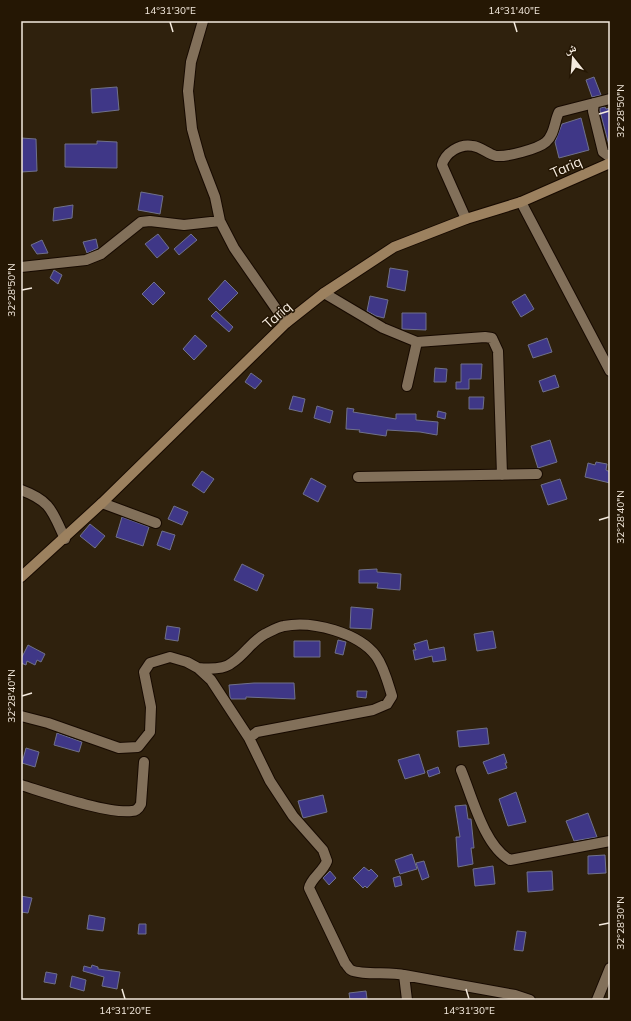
<svg xmlns="http://www.w3.org/2000/svg" width="631" height="1021" viewBox="0 0 631 1021" font-family="Mulish,'Noto Naskh Arabic',sans-serif">
	<rect width="100%" height="100%" fill="#2f210d"/>
	<path fill="#3f3787" stroke="#70718a" d="M594 77 601 95 592 97 586 80Z
		M117 87 119 110 92 113 91 89Z
		M605 107 606 109 610 108V149L600 111V108Z
		M581 118 589 150 559 158 555 142 562 124Z
		M21 138 36 139 37 171 21 172Z
		M97 141 117 142V168L65 167V144H97Z
		M141 192 163 196 160 214 138 210Z
		M73 205 72 218 53 221 54 208Z
		M158 234 169 248 157 258 145 244Z
		M191 234 197 240 179 255 174 249Z
		M96 239 98 248 87 253 83 242Z
		M42 240 48 253 37 254 31 245Z
		M390 268 408 271 405 291 387 287Z
		M54 270 62 275 58 284 50 278Z
		M225 280 238 293 220 311 208 299Z
		M154 282 165 293 153 305 142 294Z
		M525 294 534 309 521 317 512 302Z
		M370 296 388 300 384 318 376 316 367 311Z
		M216 311 233 327 229 332 211 316Z
		M402 313H426V330L402 329Z
		M195 335 207 346 194 360 183 349Z
		M547 338 552 352 533 358 528 345Z
		M461 364H482L481 379H469V389H456V382H461Z
		M435 368 447 369 446 382H434Z
		M251 373 262 381 255 389 245 382Z
		M555 375 559 387 543 392 539 381Z
		M293 396 305 399 302 412 289 409Z
		M469 397H484L483 409H469Z
		M317 406 333 411 330 423 314 418Z
		M347 408 354 409 353 412 396 419V414H416V420L438 422 437 435 420 432 387 430 386 436 359 432 360 430 346 429Z
		M438 411 446 413 445 419 437 417Z
		M550 440 557 462 538 468 531 446Z
		M596 462 607 464 606 470 610 472V483L585 477 588 463 595 465Z
		M202 471 214 479 204 493 192 485Z
		M311 478 326 486 318 502 303 494Z
		M560 479 567 499 548 505 541 485Z
		M174 506 188 512 182 525 168 519Z
		M122 517 149 527 143 546 116 537Z
		M90 524 105 536 95 548 80 536Z
		M162 531 175 535 170 550 157 545Z
		M242 564 264 575 257 591 234 580Z
		M377 569V572L401 574 400 590 377 588 378 583H359V570Z
		M351 607 373 609 371 629 350 628Z
		M167 626 180 628 178 641 165 639Z
		M493 631 496 648 477 651 474 634Z
		M338 640 346 642 343 655 335 653Z
		M427 640 429 650 444 647 446 660 433 662 432 656 415 660 413 650H416L414 644Z
		M294 641H320V657H294Z
		M28 645 45 654 41 662 37 660 35 665 27 661 26 665 21 663V659Z
		M254 683H294L295 699 246 697V699H231L230 697 229 685Z
		M357 691H367L366 698 357 697Z
		M487 728 489 744 459 747 457 731Z
		M57 733 82 742 79 752 54 745Z
		M26 748 39 752 35 767 22 763Z
		M419 754 425 773 405 779 398 760Z
		M504 754 507 763H505L507 768 488 774 483 762Z
		M438 767 440 773 429 777 427 771Z
		M516 792 526 822 508 826 499 799Z
		M323 795 327 812 303 818 298 801Z
		M466 805 468 819H471L474 848H471L473 864 458 867 456 837H460L455 806Z
		M588 813 597 837 574 841 566 821Z
		M412 854 417 869 400 874 395 860Z
		M605 855 606 873 588 874V856Z
		M424 861 429 877 422 880 416 863Z
		M493 866 495 884 475 886 473 869Z
		M364 867 369 871 371 869 378 876 367 888 365 886 363 888 353 878Z
		M330 871 336 878 329 885 323 878Z
		M552 871 553 890 528 892 527 872Z
		M400 876 402 885 395 887 393 878Z
		M21 896 32 898 28 913 21 912Z
		M89 915 105 918 103 931 87 929Z
		M139 924H146V934H138Z
		M517 931 526 932 523 951 514 950Z
		M92 965 98 967V969L120 972 117 989 102 986 104 977 83 971 84 966 91 968Z
		M46 972 57 974 55 984 44 982Z
		M72 976 86 980 84 991 70 987Z
		M366 991 367 999 350 1000 349 993Z"/>
	<g fill="none" stroke-linecap="round" stroke-linejoin="round">
		<defs>
			<path id="minor" d="M203 21 191 62 188 91 192 129 200 158 215 197 220 221 234 248 286 323
				M594 103 593 111 603 152 610 157
				M521 202 610 371
				M466 219 442 165C445 153 460 143 473 146 481 147 488 154 496 156 507 157 538 149 546 142 555 134 554 122 559 112L610 99
				M21 267 86 260 101 254 141 222 150 221 184 225 220 221
				M324 293 383 328 417 342 407 386
				M417 342 485 337 492 338 498 351 502 475
				M358 477 537 474
				M21 490C51 501 52 511 65 539
				M102 503 156 523
				M198 668C209 669 224 670 233 662 245 654 252 641 265 634 271 631 278 627 284 626 312 620 359 633 376 656 384 667 388 683 392 696L387 704 373 710 257 732 249 738
				M21 716 48 723 119 748 138 747 150 732 151 707 144 672 150 663 170 657 187 662 198 668 211 680 249 738 270 781 293 816 323 850 327 861C323 872 311 878 309 888L345 963C347 965 349 969 351 970 359 975 392 972 404 975
				M461 770C472 796 484 846 510 860L610 841
				M21 785C47 793 107 814 132 811 136 811 139 808 141 804L144 762
				M407 1000 404 975 515 995 530 1000
				M597 1000 610 968"/>
			<path id="secondary" d="M21 577 102 503 286 323 324 293 394 247 466 219 521 202 610 163"/>
		</defs>
		<use href="#minor" stroke="#170a00" stroke-width="12"/>
		<use href="#secondary" stroke="#170a00" stroke-width="12"/>
		<use href="#minor" stroke="#82705a" stroke-width="10"/>
		<use href="#secondary" stroke="#9c815f" stroke-width="10"/>
	</g>
	<path fill="none" stroke="#f4eade" stroke-width="1.5" d="M170 22 173 32M514 22 517 32M599 114 609 111M22 290 32 288M599 520 609 517M22 696 32 693M599 925 609 923M122 989 125 999M466 989 469 999"/>
	<g text-anchor="middle" stroke-width="3" stroke-linejoin="round" paint-order="stroke">
		<g font-size="14" fill="#f4eade" stroke="#251704">
			<text transform="translate(566 167) rotate(-24)" y="5">Tariq</text>
			<text transform="translate(277 315) rotate(-42)" y="5">Tariq</text>
		</g>
	</g>
	<rect width="631" height="1021" fill="none" stroke="#251704" stroke-width="44"/>
	<g transform="translate(573 58) rotate(343)" stroke="#251704" stroke-width="3" paint-order="stroke">
	<path d="M0-3L7 15L0 10L-7 15Z" fill="#f4eade"/>
	<text y="-6" font-size="11" font-weight="bold" text-anchor="middle" fill="#f4eade">ش</text>
	</g>
	<rect x="22" y="22" width="587" height="977" fill="none" stroke="#f4eade" stroke-width="1.5"/>
	<g font-size="10" text-anchor="middle" fill="#f4eade">
		<text x="170" y="14">14°31'30"E</text>
		<text x="514" y="14">14°31'40"E</text>
		<text transform="translate(620 111) rotate(-90)" y="4">32°28'50"N</text>
		<text transform="translate(11 290) rotate(-90)" y="4">32°28'50"N</text>
		<text transform="translate(620 517) rotate(-90)" y="4">32°28'40"N</text>
		<text transform="translate(11 696) rotate(-90)" y="4">32°28'40"N</text>
		<text transform="translate(620 923) rotate(-90)" y="4">32°28'30"N</text>
		<text x="125" y="1014">14°31'20"E</text>
		<text x="469" y="1014">14°31'30"E</text>
	</g>
</svg>
